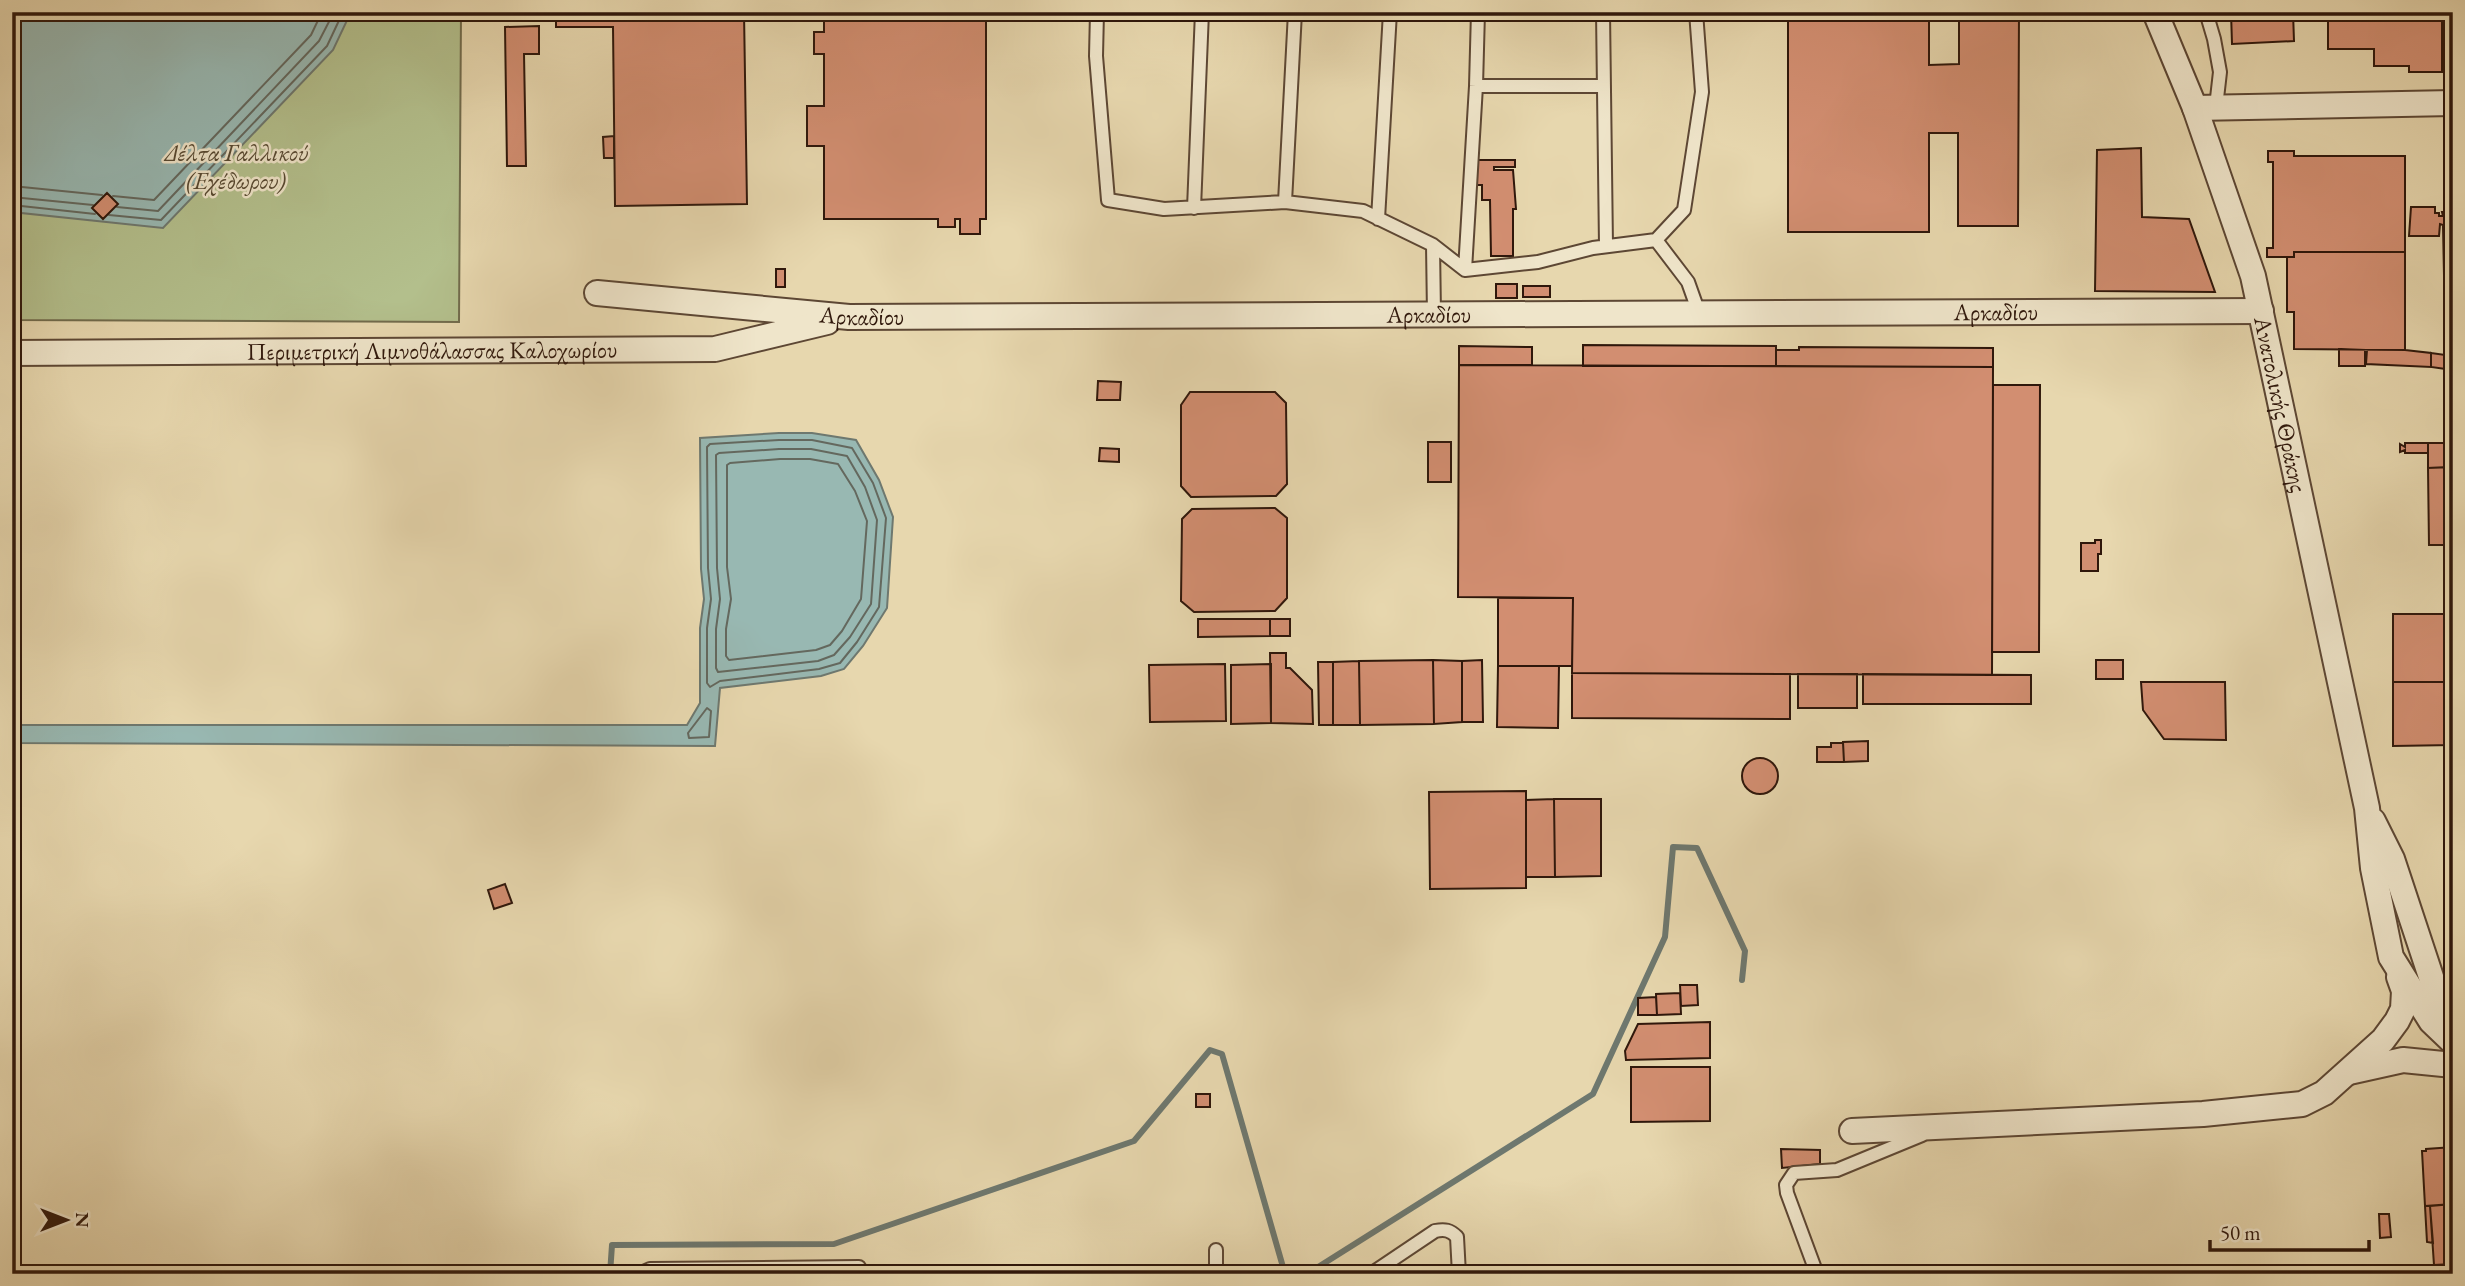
<svg xmlns="http://www.w3.org/2000/svg" width="2465" height="1286" viewBox="0 0 2465 1286" font-family="'EB Garamond',serif">
	<rect width="100%" height="100%" fill="#e7d7ae"/>
	<filter id="stains"><feTurbulence type="fractalNoise" baseFrequency=".00286" numOctaves="4"/><feColorMatrix values="0 0 0 0 .2 0 0 0 0 .09 0 0 0 0 .02 0 0 0 .5 -.17"/></filter>
	<radialGradient id="worn" r=".72"><stop offset=".6" stop-color="#630" stop-opacity="0"/><stop offset="1" stop-color="#630" stop-opacity=".3"/></radialGradient>
	<path fill="#b3bf8c" stroke="#716b4c" stroke-width="2" d="M12 12H461L459 322 12 320Z"/>
	<path fill="#98b8b2" stroke="#6e786f" stroke-width="2" d="M12 12H351L333 50 163 228 12 212Z
		M779 433H812L856 440 879 480 893 517 887 608 863 646 844 669 821 676 720 688 715 746 12 743V725H687L700 703V628L704 599 701 569 700 438Z"/>
	<g fill="none" stroke-linecap="round" stroke-linejoin="round">
		<path stroke="#64685e" stroke-width="2" d="M12 186 102 195
			M113 196 154 200 311 35 322 12
			M12 197 93 205
			M12 205 95 214
			M117 207 158 211 319 41 334 12
			M109 215 161 220 327 46 343 12
			M779 440H812L852 448 873 483 886 518 879 607 857 642 840 663 819 669 720 681 710 687 707 683V628L711 599 708 568 707 447 710 444Z
			M779 449H811L847 456 865 487 877 520 871 604 850 637 834 655 818 661 718 672 716 668V629L720 599 717 568 716 455 719 453Z
			M780 459H810L838 464 855 491 867 521 861 599 842 631 830 645 816 650 729 660 726 656V629L731 599 727 567V465L730 463Z
			M707 708 711 711 709 737 689 738 688 733Z"/>
		<path stroke="#6e786f" stroke-width="6" d="M610 1274 612 1245 834 1244 1134 1141 1210 1050 1222 1054 1285 1274
			M1307 1274 1593 1094 1665 937 1673 847 1697 848 1745 951 1742 980"/>
	</g>
	<path fill="#d28e71" stroke="#2f170b" stroke-width="2" d="M556 12H744L747 204 615 206 613 27H556Z
		M824 12H986V219H980V234H960V219H955V227H938V219H824V146H807V106H824V54H814V32H824Z
		M1788 12H1929V65L1959 64V12H2019L2018 226H1958V133H1929V232H1788Z
		M2231 12H2293L2294 41 2232 44Z
		M2328 12H2442V72H2409V66H2374V49H2328Z
		M539 26V54H524L526 166H507L505 27Z
		M614 136V158H604L603 137Z
		M2141 148 2142 217 2189 219 2215 292 2095 291 2097 150Z
		M2268 151H2294V156H2405V252H2294V257H2267V248H2273V162H2268Z
		M1477 160H1515V167H1494V170H1513L1516 209H1513V256H1491L1490 200H1482V185H1477Z
		M107 193 118 204 103 219 92 208Z
		M2411 207H2435V213H2439V216H2443L2442 212H2453V325H2445L2443 225 2440 224 2439 236H2409Z
		M2294 252H2405V350L2294 349V312H2287V257H2294Z
		M776 269H785V287H776Z
		M1496 284H1517V298H1496Z
		M1523 286H1550V297H1523Z
		M1583 345 1776 346V366H1583Z
		M1459 346 1532 347V365H1459Z
		M1799 347 1993 348V367L1776 366V350H1799Z
		M2339 349 2365 350V366H2339Z
		M2367 350H2405L2431 353V367L2366 364Z
		M2431 353 2453 356V370L2431 367Z
		M1459 365 1993 367 1992 675 1572 673 1573 598 1458 597Z
		M1098 381 1121 382 1120 400H1097Z
		M1993 385H2040L2039 652H1992Z
		M1190 392H1275L1286 403 1287 484 1276 496 1191 497 1181 486V405Z
		M1428 442H1451V482H1428Z
		M2405 443H2428V453H2405V450L2400 452V444L2405 447Z
		M2428 443H2453V467L2428 468Z
		M1100 448 1119 449V462L1099 461Z
		M2448 467V545H2429L2428 468Z
		M1275 508 1287 518V598L1275 611 1194 612 1181 601 1182 519 1192 509Z
		M2095 540H2101V554H2098V571H2081V543H2095Z
		M1498 598H1573L1572 666H1498Z
		M2393 614H2453V682H2393Z
		M1198 619H1270V636L1198 637Z
		M1270 619H1290V636H1270Z
		M1270 653H1286V668H1290L1312 690 1313 724 1271 723Z
		M1433 660 1462 661V722L1434 724Z
		M1433 660 1434 724 1360 725 1359 661Z
		M1482 660 1483 722H1462V661Z
		M2096 660H2123V679H2096Z
		M1359 661 1360 725H1333V662Z
		M1318 662H1333V725H1319Z
		M1225 664 1226 721 1150 722 1149 665Z
		M1271 664V723L1231 724V665Z
		M1498 666H1559L1558 728 1497 727Z
		M1572 673 1790 674V719L1572 718Z
		M1798 674H1857V708H1798Z
		M1863 674 2031 675V704H1863Z
		M2141 682H2225L2226 740 2164 739 2143 710Z
		M2393 682H2453V745L2393 746Z
		M1868 741V761L1844 762 1843 742Z
		M1831 743H1843L1844 762H1817V747H1831Z
		M1742 776a18 18 0 1 1 36 0a18 18 0 1 1-36 0Z
		M1526 791V888L1430 889 1429 792Z
		M1554 799 1555 877H1526V800Z
		M1554 799H1601V876L1555 877Z
		M505 884 512 903 494 909 488 890Z
		M1680 985H1697L1698 1005 1681 1006Z
		M1680 993 1681 1014 1657 1015 1656 994Z
		M1656 997 1657 1015H1638V998Z
		M1710 1022V1058L1626 1060 1625 1051 1638 1024Z
		M1631 1067H1710V1121L1631 1122Z
		M1196 1094H1210V1107H1196Z
		M2453 1147V1204L2425 1206 2422 1151H2426V1149Z
		M1781 1149 1820 1150V1164L1782 1168Z
		M2453 1204V1264L2434 1265 2430 1206Z
		M2425 1206H2430L2433 1243 2427 1242Z
		M2379 1214H2389L2391 1237 2380 1238Z"/>
	<g fill="none" stroke-linecap="round" stroke-linejoin="round">
		<defs>
			<path id="service" d="M1097 12 1096 56 1108 200 1164 209 1285 202 1363 211 1433 245 1465 270 1538 262 1593 248 1656 240 1684 210 1702 92 1696 12
				M1603 12 1606 246
				M2206 12 2214 39 2220 72 2216 107
				M1476 86H1604
				M1285 202 1295 12
				M1194 208 1202 12
				M1378 219 1390 12
				M1656 240 1688 282 1699 313
				M1433 245 1434 314
				M1465 270 1476 86 1478 12
				M639 1274 650 1269 859 1267
				M1216 1274V1250
				M1371 1274 1435 1231C1445 1229 1450 1230 1457 1237L1459 1274
				M1817 1274 1787 1193 1786 1185 1794 1173 1837 1170 1922 1135"/>
			<g id="minor">
				<path id="s1" d="M2155 12 2195 108 2253 276 2367 808 2373 868 2391 957 2431 1021 2453 1042"/>
				<path d="M2195 108 2453 103"/>
				<path id="s2" d="M597 293 849 317 2261 311"/>
				<path id="s3" d="M12 353 715 349 827 322"/>
				<path d="M2373 821 2392 859 2436 992 2453 1012"/>
				<path d="M2349 1072 2403 1060 2453 1065"/>
				<path d="M1852 1131 2203 1114 2302 1104 2324 1093 2383 1040 2397 1021 2403 1009 2404 991 2399 977"/>
			</g>
		</defs>
		<use href="#service" stroke="#5d4734" stroke-width="16"/>
		<use href="#minor" stroke="#5d4734" stroke-width="28"/>
		<use href="#service" stroke="#efe5ca" stroke-width="12"/>
		<use href="#minor" stroke="#efe5ca" stroke-width="24"/>
	</g>
	<g text-anchor="middle" stroke-width="5" stroke-linejoin="round" paint-order="stroke">
		<g font-size="24" font-style="italic" fill="#574932" stroke="#efe5ca">
			<text x="236" y="161">Δέλτα Γαλλικού<tspan x="236" dy="28">(Εχέδωρου)</tspan></text>
		</g>
		<g font-size="24" fill="#2f170b" stroke="#efe5ca">
			<text dy="8" stroke="none"><textPath href="#s2" startOffset="1400">Αρκαδίου</textPath></text>
			<text dy="8" stroke="none"><textPath href="#s2" startOffset="266">Αρκαδίου</textPath></text>
			<text dy="8" stroke="none"><textPath href="#s2" startOffset="833">Αρκαδίου</textPath></text>
			<text dy="8" stroke="none"><textPath href="#s3" startOffset="420">Περιμετρική Λιμνοθάλασσας Καλοχωρίου</textPath></text>
			<text dy="8" stroke="none"><textPath href="#s1" startOffset="413">Ανατολικής Θράκης</textPath></text>
		</g>
	</g>
	<rect width="2465" height="1286" fill="none" stroke="#e7d7ae" stroke-width="42"/>
	<rect x="14" y="14" width="2437" height="1258" fill="none" stroke="#2f170b" stroke-width="3.5"/>
	<rect x="21" y="21" width="2423" height="1244" fill="none" stroke="#2f170b" stroke-width="2"/>
	<g transform="translate(66 1220) rotate(90)" stroke="#efe5ca" stroke-width="5" paint-order="stroke">
	<path d="M0-5L12 26L0 18L-12 26Z" fill="#2f170b"/>
	<text y="-10" font-size="19" font-weight="bold" text-anchor="middle" fill="#2f170b">N</text>
	</g>
	<path d="M2210 1240v10h159v-10" fill="none" stroke="#2f170b" stroke-width="3.5"/>
	<text x="2220" y="1240" font-size="21" fill="#2f170b" stroke="#efe5ca" stroke-width="5" paint-order="stroke">50 m</text>
	<rect width="100%" height="100%" filter="url(#stains)"/>
	<rect width="100%" height="100%" fill="url(#worn)"/>
</svg>
